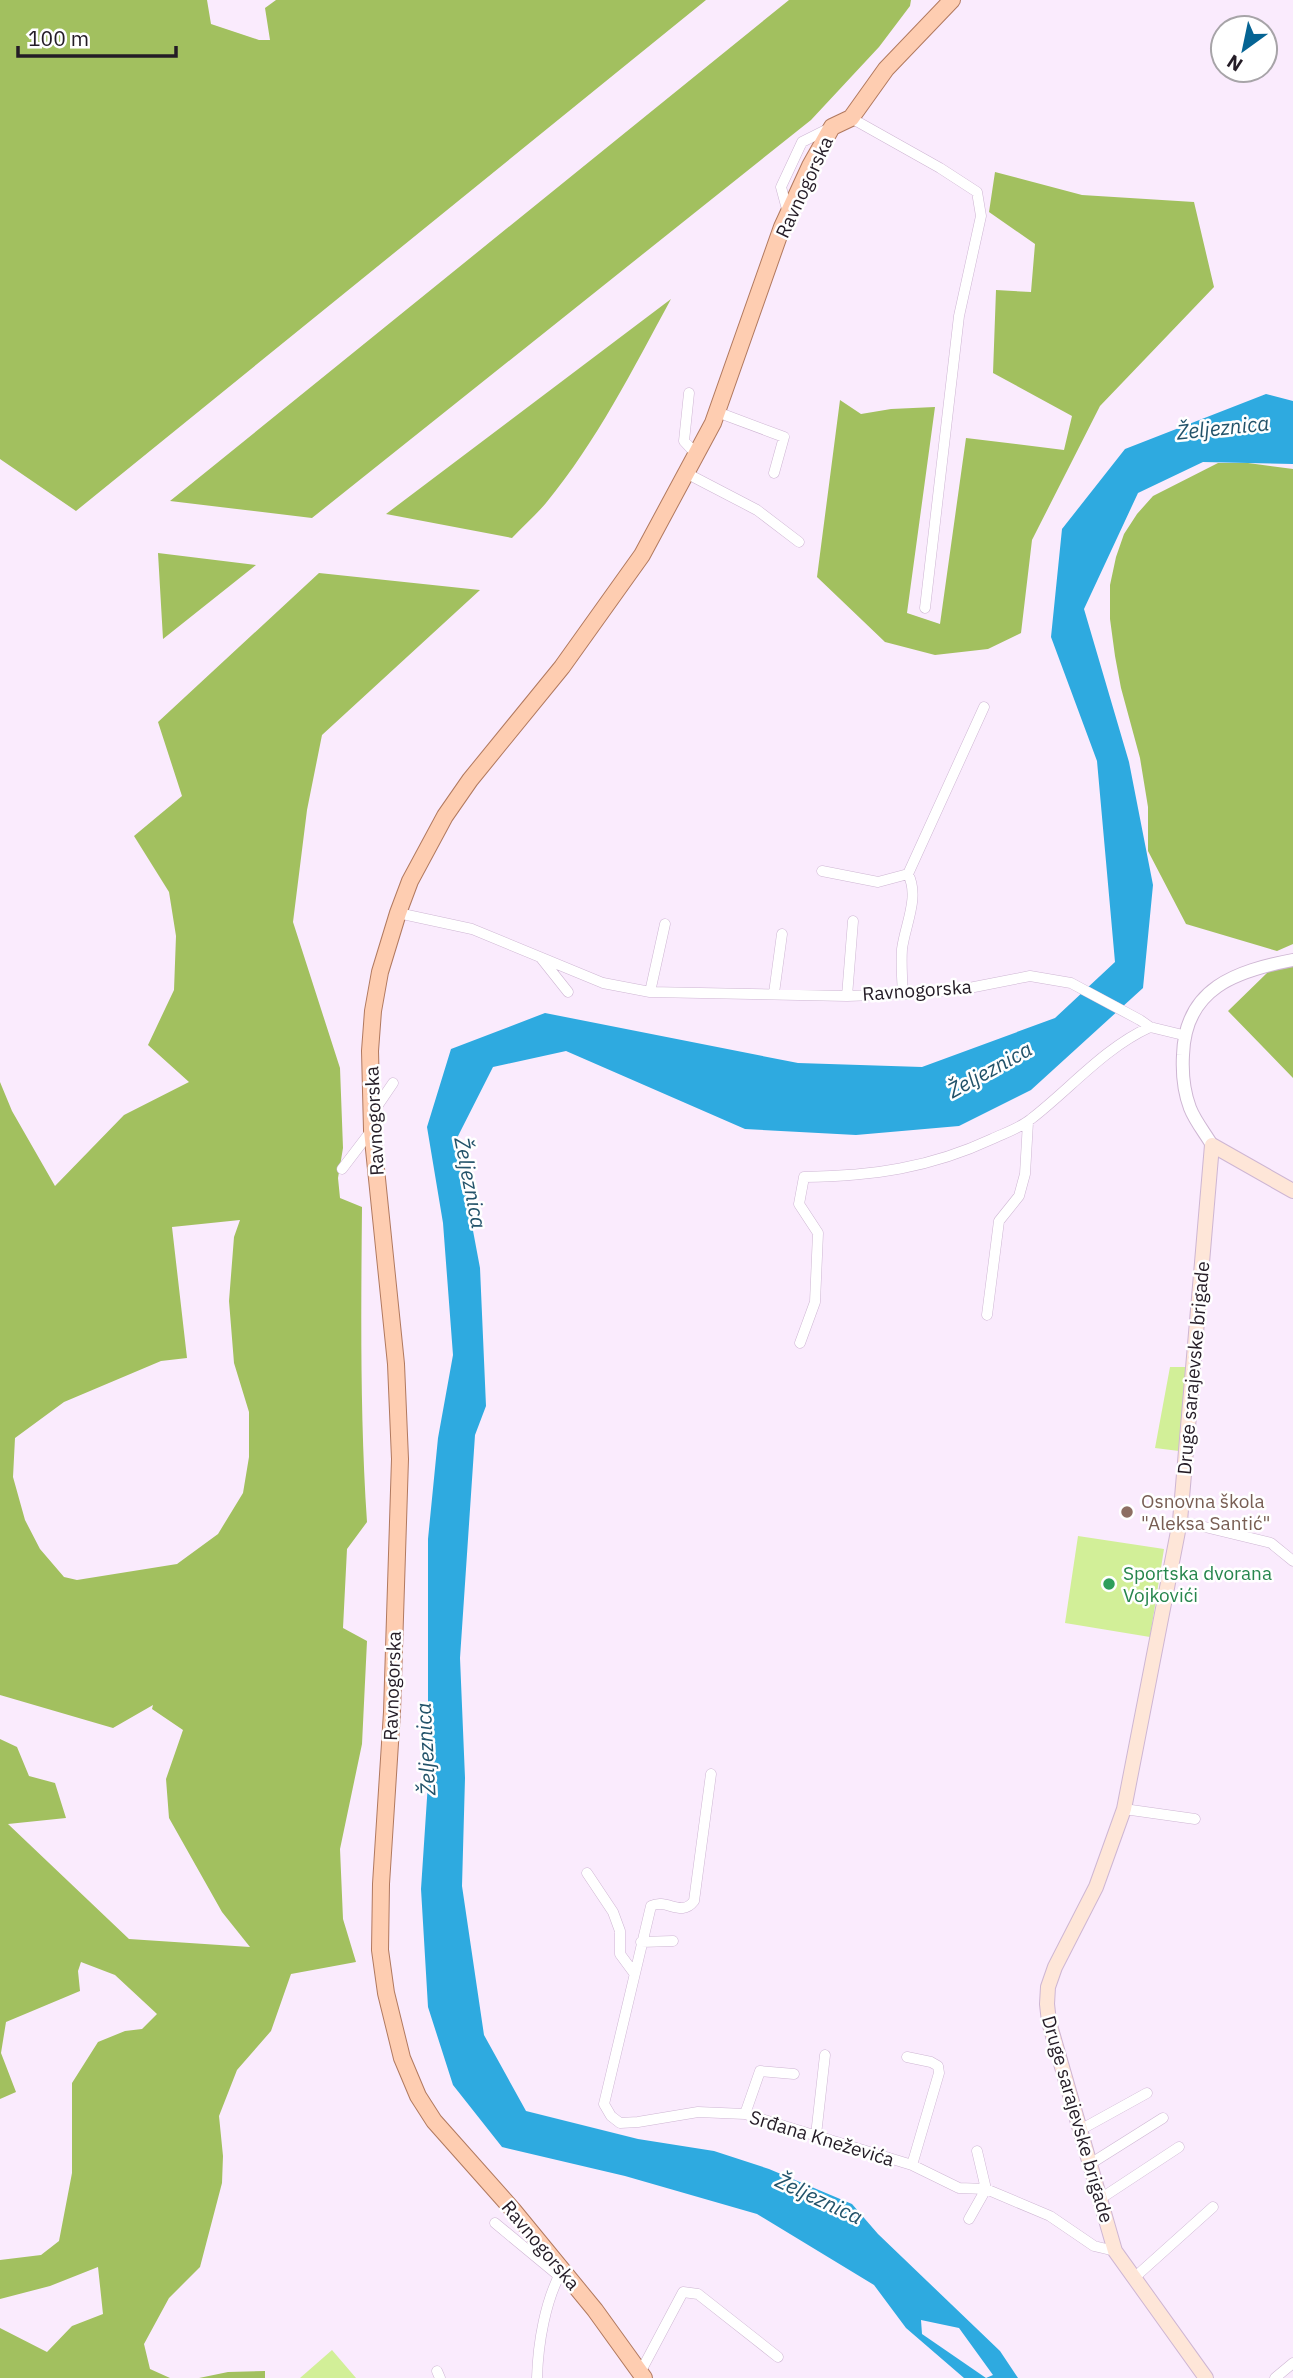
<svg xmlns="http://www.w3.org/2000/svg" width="1293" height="2378" viewBox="0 0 1293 2378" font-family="'IBM Plex Sans',sans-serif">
	<rect width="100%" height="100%" fill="#faebfd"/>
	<path fill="#d2ef98" d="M1170 1367H1187L1179 1451 1155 1448Z
		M1078 1536 1164 1549 1150 1637 1065 1623Z
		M332 2350 356 2378H300Z"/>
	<path fill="#a2c05f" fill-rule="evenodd" d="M0 0H207L211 24 259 40H270L265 8 276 0H706L76 511 0 459Z
		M789 0H911L910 6 879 47 811 120 312 518 170 501Z
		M995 172 1082 195 1194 202 1214 287 1100 406 1032 540 1021 633 988 649 935 655 885 642 817 577 840 400 861 414 891 409 935 407 907 613 940 624 966 438 1064 450 1072 416 993 373 996 290 1031 292 1035 244 989 212Z
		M671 299C633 369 597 441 546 503 536 515 523 526 512 538L386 514Z
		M1218 463H1248L1293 469V944L1277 951 1186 924 1148 851V807L1140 758 1121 688 1115 656 1110 619V585L1116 557 1124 534 1137 514 1153 496Z
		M158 553 256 565 163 639Z
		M319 573 480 590 322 735 307 810 293 922 340 1068 343 1148 338 1178 340 1198 362 1207C361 1312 360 1417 367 1522L347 1549 343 1628 367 1641 362 1744 340 1849 343 1919 356 1962 291 1974 271 2031 237 2070 219 2116 223 2156 222 2183 200 2267 169 2298 144 2344 150 2369 170 2378H0V2328L47 2352 72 2326 103 2314 98 2267 50 2286 0 2299V2260L41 2255 59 2241 72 2173V2083L98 2042 125 2031 142 2029 157 2014 115 1975 81 1962 78 1971 80 1991 6 2022 1 2053 16 2092 0 2099V1739L17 1747 29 1776 55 1783 66 1818 8 1824 129 1939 250 1947 222 1912 169 1818 166 1779 183 1730 152 1709 153 1705 113 1728 0 1695V1082L12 1111 55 1186 124 1115 189 1082 148 1045 174 990 176 936 169 892 134 836 182 796 158 722ZM240 1220 234 1237 229 1301 234 1363 249 1412V1457L243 1493 218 1534 177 1564 77 1580 64 1577 40 1549 25 1520 13 1477 15 1438 64 1402 161 1361 187 1358 172 1227Z
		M1293 964V1078L1228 1011 1268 972Z
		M265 2371V2378H199L228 2372Z"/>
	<path fill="#2eaae0" d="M1266 394 1293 401V464L1203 462 1138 493 1084 609 1129 762 1153 885 1143 988 1031 1090 959 1126 856 1135 745 1129 566 1051 493 1067 456 1140 480 1268 486 1406 475 1435 460 1658 465 1778 462 1886 484 2035 526 2111 638 2139 714 2151 769 2169 852 2204 878 2234 1000 2351 1018 2378H986L993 2375 959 2328 921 2320 922 2334 986 2378H964L906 2328 874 2285 757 2214 625 2176 502 2147 453 2085 428 2007 421 1889 428 1783V1539L438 1438 453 1355 443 1223 427 1127 451 1049 545 1013 798 1063 922 1067 1055 1018 1115 962 1097 761 1051 637 1062 529 1125 449Z"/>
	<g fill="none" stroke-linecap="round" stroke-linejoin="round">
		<defs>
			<path id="minor" d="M851 118 940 168 977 192 981 216 959 316 925 608
				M788 213 781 187 802 142 830 128
				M689 393 684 441 696 454
				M717 412 784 437 774 473
				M686 473 757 510 799 542
				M822 871 878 882 908 874
				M398 913 472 929 603 983 650 992 847 996 903 994 964 989 1030 976 1071 983 1140 1020 1150 1027 1183 1035
				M541 958 568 992
				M650 992 665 924
				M774 993 782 934
				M903 994C902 979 901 964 902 949 905 925 920 897 908 874L984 707
				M847 996 853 921
				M377 1115 376 1108 393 1083
				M342 1169 371 1131
				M987 1315 999 1221 1019 1196 1025 1174 1028 1122
				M800 1343 815 1302 818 1233 799 1204 804 1177C872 1176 930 1168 992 1139 1005 1133 1020 1128 1031 1119 1070 1089 1104 1048 1150 1027
				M1180 1521 1271 1543 1293 1561
				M711 1774 694 1901C681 1918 667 1898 651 1906L604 2104 611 2116 620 2123 638 2122 698 2112 745 2114 912 2165 959 2188 986 2189 1050 2216 1094 2246 1115 2251
				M1124 1809 1195 1819
				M587 1873 613 1912 620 1931V1954L634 1973
				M641 1942 673 1941
				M907 2057 931 2062 938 2066 939 2073 912 2165
				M745 2114 760 2071 794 2074
				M1080 2130 1147 2093
				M816 2135 825 2055
				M1090 2164 1163 2118
				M1100 2199 1179 2147
				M969 2219 986 2189 977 2151
				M495 2223 559 2276
				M1134 2278 1213 2207
				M437 2371 440 2378
				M641 2371 683 2292 698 2294 778 2357
				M537 2378C538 2343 545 2301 562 2270
				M1275 2378 1293 2363"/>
			<path id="tertiary" d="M1212 1145C1205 1133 1195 1121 1190 1108 1184 1092 1182 1073 1183 1055 1185 988 1236 971 1293 960"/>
			<path id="secondary" d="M1206 2378 1115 2251 1049 2022 1047 2004 1048 1987 1055 1967 1096 1887 1124 1809 1180 1521 1212 1145 1293 1191"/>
			<path id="primary" d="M644 2378 595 2310 513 2210 434 2121 418 2096 402 2058 386 1993 380 1950 381 1884 392 1712 400 1459 396 1364 372 1130 370 1051 373 1011 380 972 398 913 410 881 445 816 470 780 562 667 642 555 713 423 782 227 810 166 832 127 851 118 886 69 952 0"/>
		</defs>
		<use href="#minor" stroke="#ceb6d3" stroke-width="11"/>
		<use href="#tertiary" stroke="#ceb6d3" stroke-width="14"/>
		<use href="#secondary" stroke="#ceb6d3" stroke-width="16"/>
		<use href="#primary" stroke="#b1795f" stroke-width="18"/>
		<use href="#minor" stroke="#fff" stroke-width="10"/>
		<use href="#tertiary" stroke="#fff" stroke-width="12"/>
		<use href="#secondary" stroke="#fee6d8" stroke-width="14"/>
		<use href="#primary" stroke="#fecdb1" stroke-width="16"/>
	</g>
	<circle fill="#8d6e63" stroke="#fff" stroke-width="2.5" cx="1127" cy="1512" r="7"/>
	<circle fill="#2e9e5b" stroke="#fff" stroke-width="2.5" cx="1109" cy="1584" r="7"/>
	<g text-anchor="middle" stroke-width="5" stroke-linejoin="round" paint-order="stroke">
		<g font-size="19" fill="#241c26" stroke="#fff">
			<text transform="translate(804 187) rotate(-65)" y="7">Ravnogorska</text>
			<text transform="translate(917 990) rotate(-4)" y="7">Ravnogorska</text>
			<text transform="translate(374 1121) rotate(-93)" y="7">Ravnogorska</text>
			<text transform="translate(1193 1368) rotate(-85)" y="7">Druge sarajevske brigade</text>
			<text transform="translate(392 1686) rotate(-88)" y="7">Ravnogorska</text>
			<text transform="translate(1078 2119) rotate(74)" y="7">Druge sarajevske brigade</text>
			<text transform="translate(822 2138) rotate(17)" y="7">Srđana Kneževića</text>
			<text transform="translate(541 2245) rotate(50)" y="7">Ravnogorska</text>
		</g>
		<g font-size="19" fill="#785e54" stroke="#fff" text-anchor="start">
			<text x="1141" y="1508">Osnovna škola<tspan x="1141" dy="22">"Aleksa Santić"</tspan></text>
		</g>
		<g font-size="19" fill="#27864d" stroke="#fff" text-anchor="start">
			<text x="1123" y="1580">Sportska dvorana<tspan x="1123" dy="22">Vojkovići</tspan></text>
		</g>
		<g font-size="21" font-style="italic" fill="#23536a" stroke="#fff">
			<text transform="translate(1223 428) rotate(-6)" y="7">Željeznica</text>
			<text transform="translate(990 1070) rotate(-29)" y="7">Željeznica</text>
			<text transform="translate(470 1183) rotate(79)" y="7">Željeznica</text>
			<text transform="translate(426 1749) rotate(-93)" y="7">Željeznica</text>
			<text transform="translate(819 2199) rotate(25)" y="7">Željeznica</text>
		</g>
	</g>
	<g transform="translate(1244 49) rotate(213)"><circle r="33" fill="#ffffff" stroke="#a7a4a8" stroke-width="2"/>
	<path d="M0-5L12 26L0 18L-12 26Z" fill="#056494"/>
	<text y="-10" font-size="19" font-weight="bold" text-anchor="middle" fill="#241c26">N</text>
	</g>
	<path d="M18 46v10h158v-10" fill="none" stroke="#241c26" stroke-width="3.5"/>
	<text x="28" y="46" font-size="21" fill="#241c26" stroke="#ffffff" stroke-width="5" paint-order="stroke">100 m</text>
</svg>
